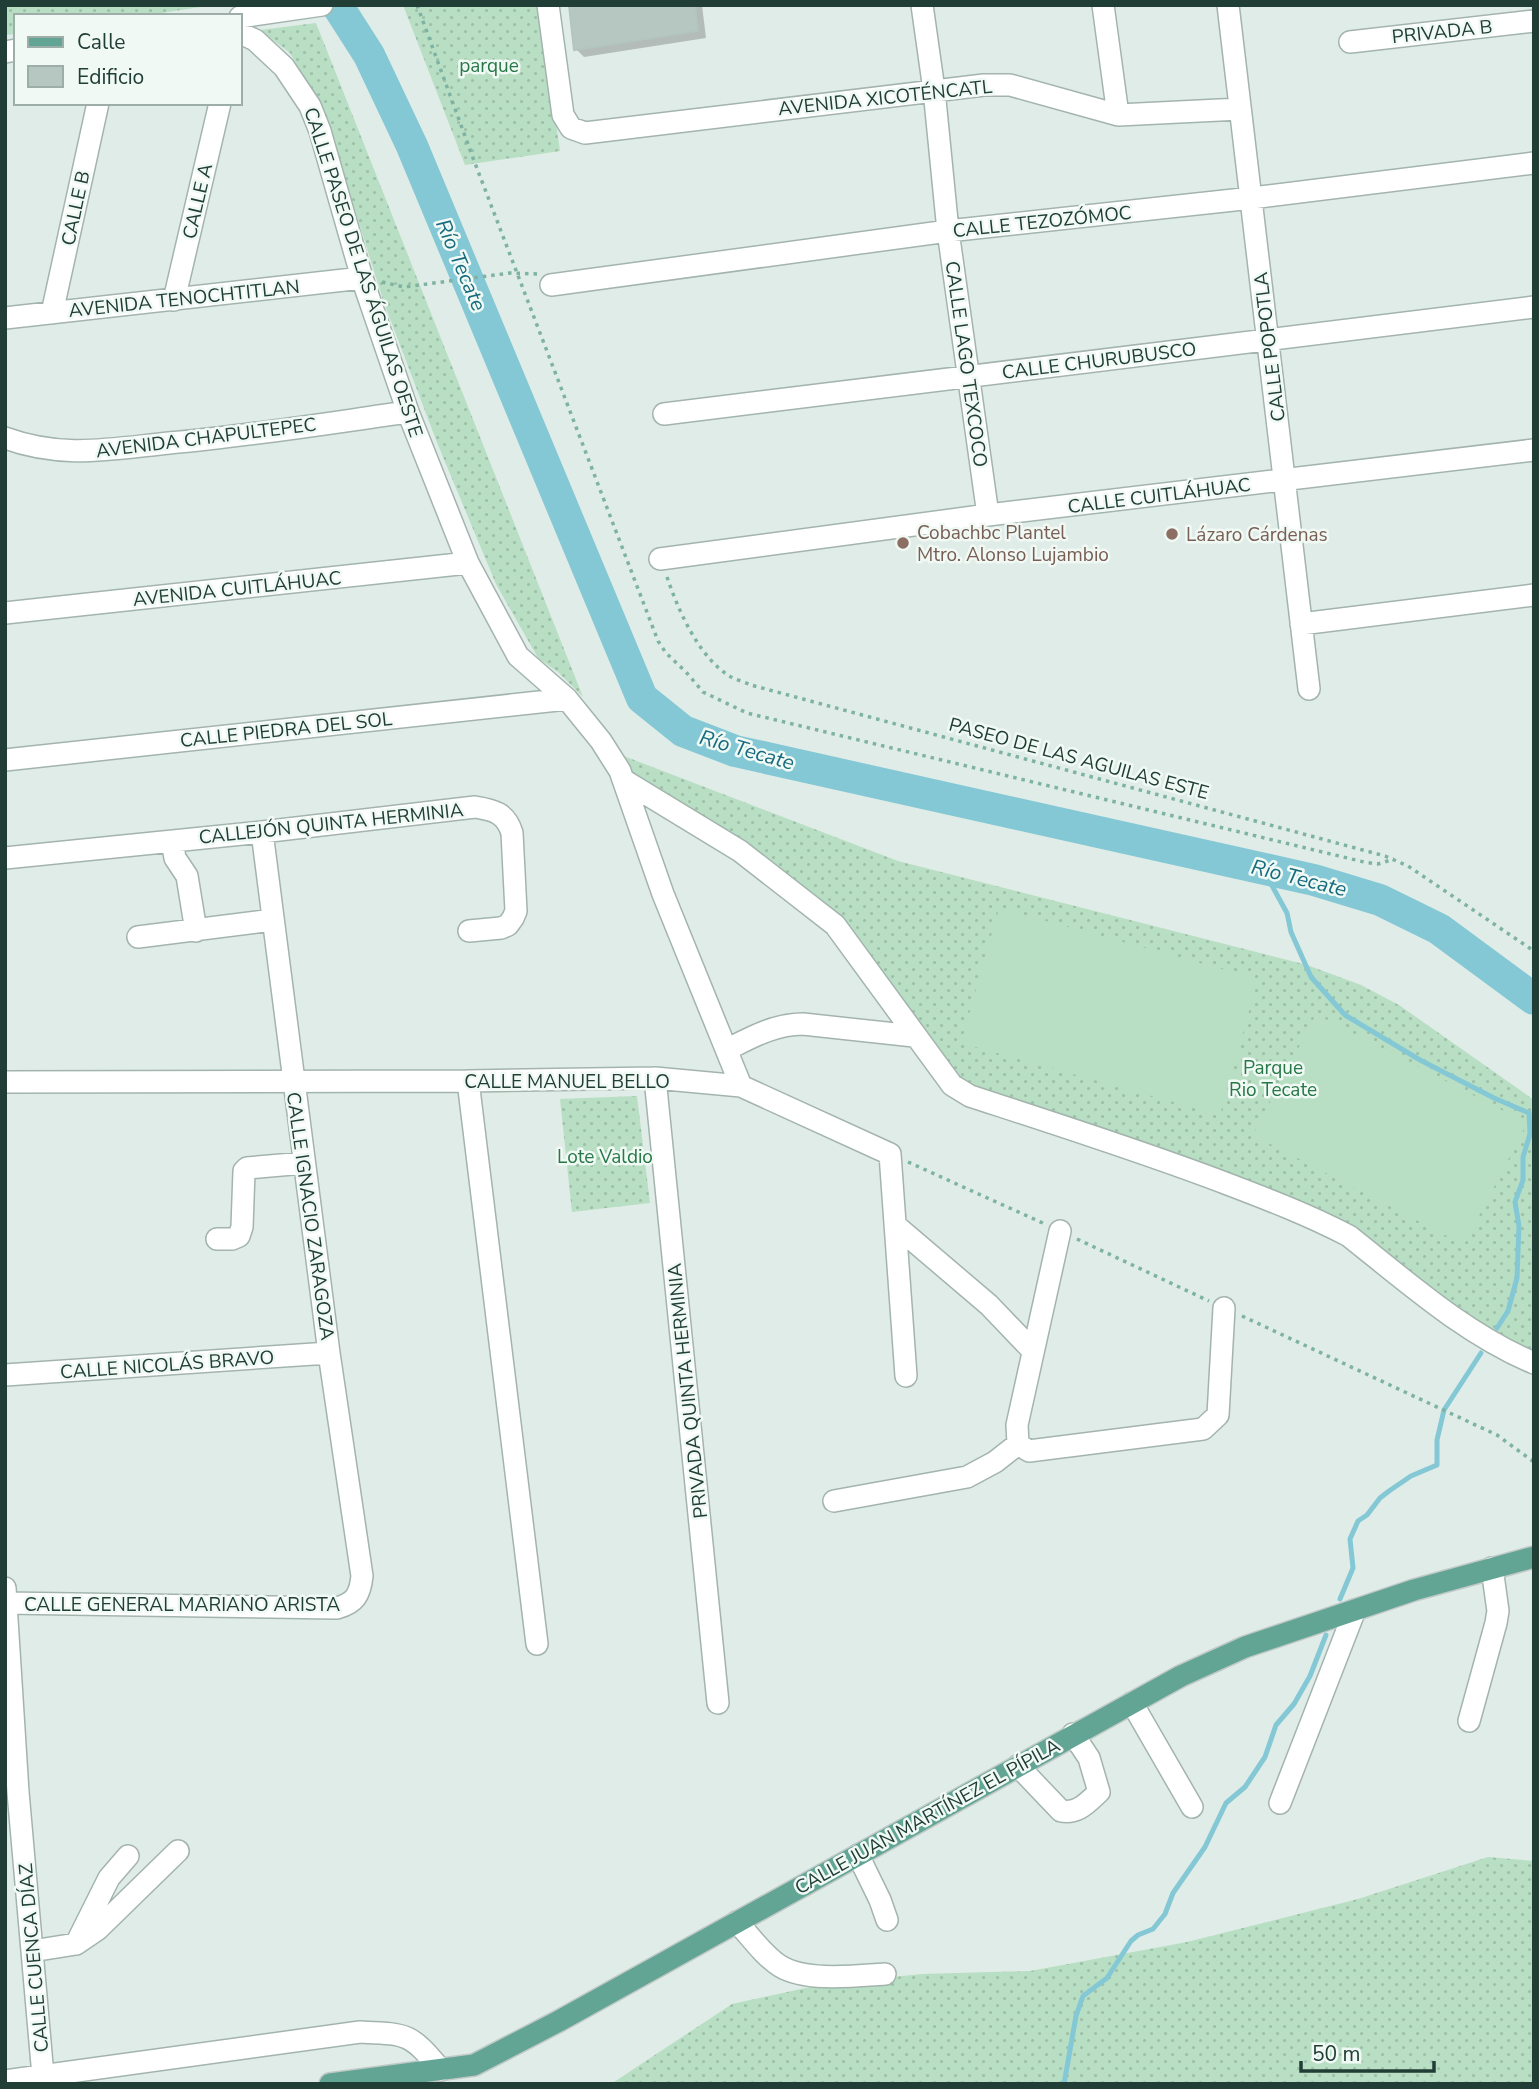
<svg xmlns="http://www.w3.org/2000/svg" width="1539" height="2089" viewBox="0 0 1539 2089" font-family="'Nunito Sans',sans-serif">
	<defs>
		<pattern id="grass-dots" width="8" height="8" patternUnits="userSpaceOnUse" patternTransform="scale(1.75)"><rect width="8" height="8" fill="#b8dfc3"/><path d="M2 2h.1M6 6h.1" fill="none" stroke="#9ec0a8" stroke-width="1.8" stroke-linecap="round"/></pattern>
	</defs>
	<rect width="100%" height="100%" fill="#e0ece7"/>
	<path fill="url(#grass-dots)" d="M5 5H214L141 16H16V34L5 35Z
		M403 5H539L560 151 465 165Z
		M316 23 583 697 558 672 538 658 496 584 438 445 384 303 324 111 290 53 260 30Z
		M608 750 898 861 1307 965 1361 985 1399 1005 1534 1100V1371L1367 1253 1295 1211 947 1078 864 954 656 798Z
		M637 1096 650 1203 572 1212 560 1099Z
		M1488 1857 1534 1861V2084H611L732 2004 824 1984 922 1974 1030 1971 1187 1942 1358 1899Z"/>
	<path fill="#b8dfc3" d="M999 908 1258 979 1220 1115 961 1043Z
		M1316 1014 1527 1123 1464 1245 1253 1135Z"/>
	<path fill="#0003" d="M571 5H702L706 38 584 57 576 49Z"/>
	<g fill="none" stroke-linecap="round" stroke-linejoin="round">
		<path stroke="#84c8d5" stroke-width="5" d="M1257 867 1270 882 1287 913 1291 932 1311 977 1345 1015 1420 1060 1494 1098 1529 1113 1530 1134 1523 1157V1180L1515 1202 1519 1226 1517 1278 1508 1311 1497 1328
			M1340 1599 1353 1568 1350 1539 1358 1521 1367 1515 1380 1498 1389 1491 1411 1476 1437 1465V1440L1444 1410 1481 1353
			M1064 2084 1076 2016 1083 1996 1107 1978 1131 1941 1138 1935 1153 1929 1165 1914 1173 1893 1205 1847 1226 1803 1245 1787 1265 1757 1276 1725 1294 1704 1310 1676 1326 1635"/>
		<path stroke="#84c8d5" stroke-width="32" d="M337 5 369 55 412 146 642 698 683 731 735 751 1314 880 1380 900 1439 929 1534 999"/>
	</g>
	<path fill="#b5c7c0" stroke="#b2c6be" stroke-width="2" d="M569 5H695L698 31 574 50Z"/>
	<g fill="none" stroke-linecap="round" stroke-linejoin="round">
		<defs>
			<path id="minor" d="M548 5 563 115 571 128 585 133 984 85H1010L1118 115 1240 109
				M922 5 934 90 948 231 988 515
				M1103 5 1118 115
				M1228 5 1309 689
				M240 17 322 5
				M240 33 255 40 284 67 310 106 320 131 362 278 408 412 468 563 518 656 567 699 601 741 620 771 663 894 741 1086
				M1350 42 1534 21
				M5 52 16 50
				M551 285 948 231 1252 198 1534 163
				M174 300 220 103
				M52 313 98 103
				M5 318 362 278
				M664 414 1534 307
				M5 438C63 459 109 449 169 443 249 436 329 423 408 412
				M660 559 988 515 1534 450
				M5 613 468 563
				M1301 624 1534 595
				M5 760 567 699
				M625 781 740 851 835 925 952 1085 970 1096C1056 1124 1141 1151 1225 1183 1267 1199 1309 1215 1349 1236 1407 1282 1465 1334 1534 1363
				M172 841 175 858 187 876 196 931
				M5 858 262 832 475 807C494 810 506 813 512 833L516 911 513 918 508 925 501 928 469 931
				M138 937 273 920
				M728 1049C752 1037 775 1024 803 1024L914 1036
				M655 1078 718 1703
				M468 1081 537 1644
				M5 1082 468 1081 655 1078 741 1086 890 1154 906 1376
				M895 1225 989 1305 1033 1351
				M1060 1231 1017 1425 1018 1444 1029 1451 1203 1429 1218 1415 1224 1308
				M217 1239H232L239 1236 242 1227 244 1171 247 1168 304 1163
				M5 1375 329 1353
				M834 1501 967 1477 995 1462 1018 1444
				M5 1588 18 1792 43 2076
				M5 1603 337 1608C355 1603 360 1595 362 1576L329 1353 262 832
				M1132 1703 1192 1807
				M1469 1721 1496 1623 1498 1611 1492 1568
				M1018 1766 1061 1811C1078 1814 1087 1803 1099 1792L1089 1758 1073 1734
				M1280 1803 1355 1610
				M858 1855 880 1900 887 1920
				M737 1922C750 1936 764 1956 780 1966 806 1982 855 1976 885 1974
				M76 1944 109 1878 128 1856
				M32 1951 76 1944 98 1929 178 1851
				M5 2081 360 2032C408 2034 410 2033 441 2070"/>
			<path id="major" d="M330 2084 474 2065 559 2021 1181 1676 1245 1647 1414 1590 1534 1557"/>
		</defs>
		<use href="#minor" stroke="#a3b4ae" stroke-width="24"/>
		<use href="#major" stroke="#c1c9c7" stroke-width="24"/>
		<path stroke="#7eb2a3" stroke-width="3.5" stroke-dasharray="3.5 5" stroke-linecap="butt" d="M417 5 473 158 658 641 666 653 686 672 703 692 747 713 1364 862 1378 864 1394 859
			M382 282 404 287 510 273 537 274
			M667 577C678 610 699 658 731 677 737 680 745 682 751 685L1385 856 1408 866 1534 951
			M908 1162 1045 1224
			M1077 1239 1209 1301
			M1242 1316 1497 1435 1534 1462"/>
		<use href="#minor" stroke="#fff" stroke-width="21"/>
		<use href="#major" stroke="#62a595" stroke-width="21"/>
	</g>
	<g fill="#8d6e63" stroke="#f1f9f5" stroke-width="2.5">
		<circle cx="1172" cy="534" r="7"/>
		<circle cx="903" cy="543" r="7"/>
	</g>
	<g text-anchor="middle" stroke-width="5" stroke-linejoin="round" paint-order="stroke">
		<g font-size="19" fill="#203e36" stroke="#f1f9f5">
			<text transform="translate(1442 31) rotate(-6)" y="7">PRIVADA B</text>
			<text transform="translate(885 97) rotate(-6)" y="7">AVENIDA XICOTÉNCATL</text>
			<text transform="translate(197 201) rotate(-77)" y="7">CALLE A</text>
			<text transform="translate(75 208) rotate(-78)" y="7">CALLE B</text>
			<text transform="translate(1042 221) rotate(-6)" y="7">CALLE TEZOZÓMOC</text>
			<text transform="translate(364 272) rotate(72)" y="7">CALLE PASEO DE LAS ÁGUILAS OESTE</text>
			<text transform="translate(184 298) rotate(-6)" y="7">AVENIDA TENOCHTITLAN</text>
			<text transform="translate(1269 347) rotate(-97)" y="7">CALLE POPOTLA</text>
			<text transform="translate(1099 360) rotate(-7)" y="7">CALLE CHURUBUSCO</text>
			<text transform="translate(967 364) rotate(82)" y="7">CALLE LAGO TEXCOCO</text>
			<text transform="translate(206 437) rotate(-7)" y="7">AVENIDA CHAPULTEPEC</text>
			<text transform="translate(1159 495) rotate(-7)" y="7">CALLE CUITLÁHUAC</text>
			<text transform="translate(237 588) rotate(-6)" y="7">AVENIDA CUITLÁHUAC</text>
			<text transform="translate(286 729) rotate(-6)" y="7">CALLE PIEDRA DEL SOL</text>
			<text transform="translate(1079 758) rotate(15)" y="7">PASEO DE LAS AGUILAS ESTE</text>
			<text transform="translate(331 823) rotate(-6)" y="7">CALLEJÓN QUINTA HERMINIA</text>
			<text x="567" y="1088">CALLE MANUEL BELLO</text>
			<text transform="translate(311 1216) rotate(82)" y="7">CALLE IGNACIO ZARAGOZA</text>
			<text transform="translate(167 1364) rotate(-4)" y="7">CALLE NICOLÁS BRAVO</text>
			<text transform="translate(687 1391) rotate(-96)" y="7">PRIVADA QUINTA HERMINIA</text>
			<text x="182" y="1611">CALLE GENERAL MARIANO ARISTA</text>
			<text transform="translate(927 1816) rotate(-29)" y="7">CALLE JUAN MARTÍNEZ EL PÍPILA</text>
			<text transform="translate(33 1958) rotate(-95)" y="7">CALLE CUENCA DÍAZ</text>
		</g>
		<g font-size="19" fill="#277848" stroke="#f1f9f5">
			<text x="489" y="72">parque</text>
			<text x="1273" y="1074">Parque<tspan x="1273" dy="22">Rio Tecate</tspan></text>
			<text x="605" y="1163">Lote Valdio</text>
		</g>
		<g font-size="19" fill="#785e54" stroke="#f1f9f5" text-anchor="start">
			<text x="917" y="539">Cobachbc Plantel<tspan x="917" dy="22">Mtro. Alonso Lujambio</tspan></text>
			<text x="1186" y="541">Lázaro Cárdenas</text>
		</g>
		<g font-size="21" font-style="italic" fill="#166b7e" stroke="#f1f9f5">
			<text transform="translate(461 265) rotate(67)" y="7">Río Tecate</text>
			<text transform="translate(747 750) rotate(16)" y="7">Río Tecate</text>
			<text transform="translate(1299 878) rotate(14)" y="7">Río Tecate</text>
		</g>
	</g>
	<rect width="1539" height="2089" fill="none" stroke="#203e36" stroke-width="14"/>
	<rect x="14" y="14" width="228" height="91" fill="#f1f9f5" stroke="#9daea9" stroke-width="2"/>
	<rect x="28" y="37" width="35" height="10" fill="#62a595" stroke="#9daea9" stroke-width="2"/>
	<text x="77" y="49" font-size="21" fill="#203e36">Calle</text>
	<rect x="28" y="66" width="35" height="21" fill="#b5c7c0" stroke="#9daea9" stroke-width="2"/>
	<text x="77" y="84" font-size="21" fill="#203e36">Edificio</text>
	<path d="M1301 2061v10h133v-10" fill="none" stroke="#203e36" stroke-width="3.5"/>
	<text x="1312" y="2061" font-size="21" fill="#203e36" stroke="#f1f9f5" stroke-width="5" paint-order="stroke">50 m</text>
</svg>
